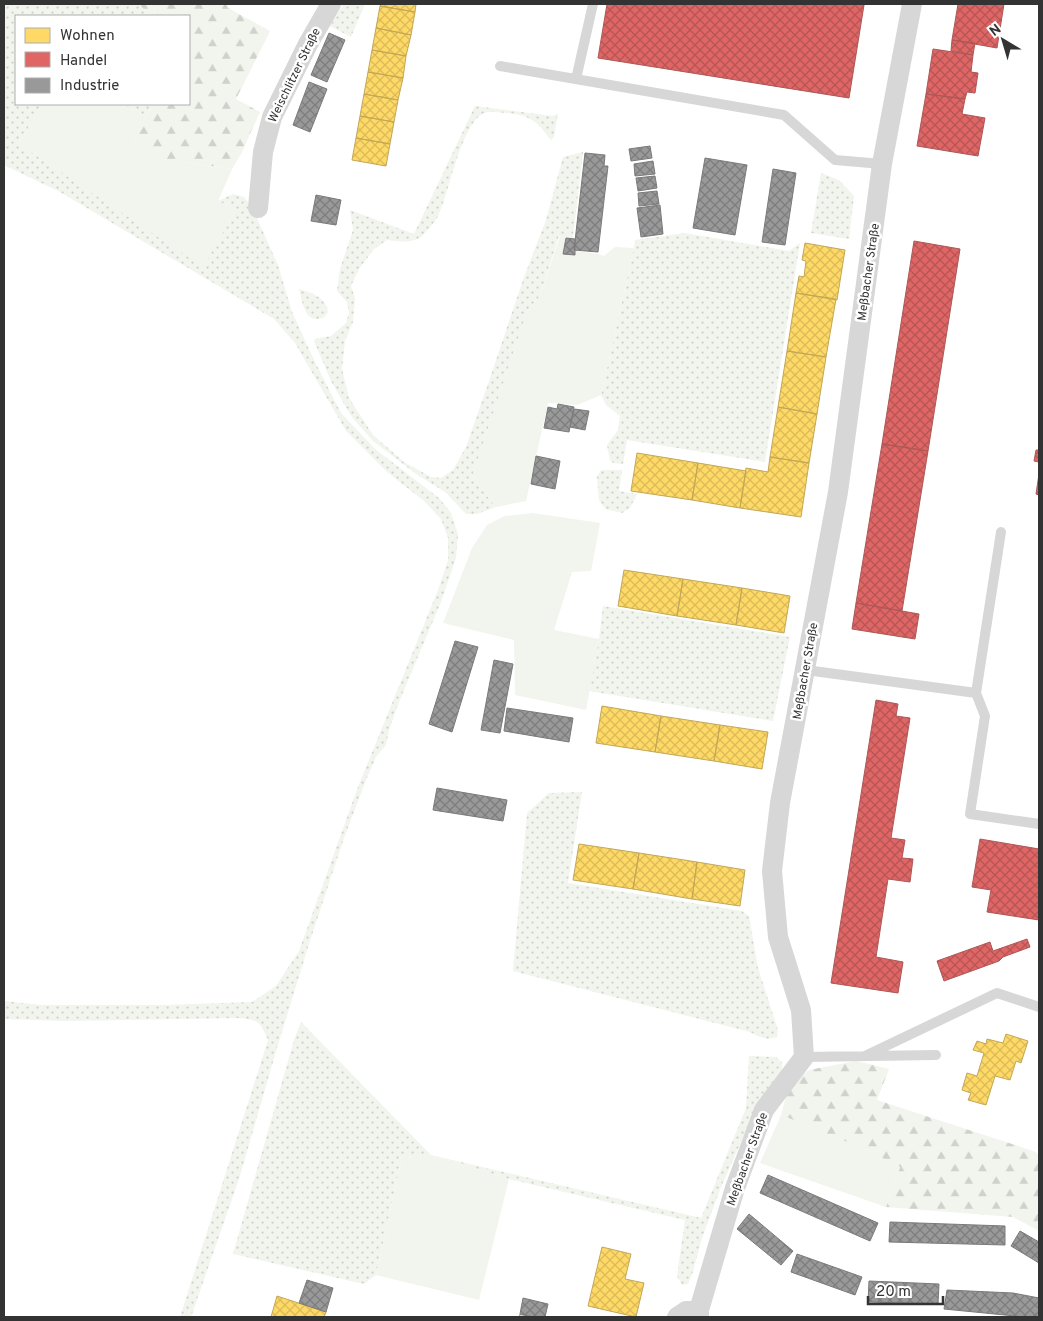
<svg xmlns="http://www.w3.org/2000/svg" width="1043" height="1321" viewBox="0 0 1043 1321" font-family="Overpass,sans-serif">
	<defs>
		<pattern id="grass-dots" width="8" height="8" patternUnits="userSpaceOnUse" patternTransform="scale(1.25)"><rect width="8" height="8" fill="#f1f5ed"/><path d="M2 2h.1M6 6h.1" fill="none" stroke="#cfd2cc" stroke-width="1.8" stroke-linecap="round"/></pattern>
		<pattern id="forest-firs" width="22" height="20" patternUnits="userSpaceOnUse" patternTransform="scale(1.25)"><rect width="22" height="20" fill="#f1f5ed"/><path d="M5 1l3.5 6h-7zM16 11l3.5 6h-7z" fill="#cfd2cc"/></pattern>
		<pattern id="homes-cross-hatch" width="8" height="8" patternUnits="userSpaceOnUse" patternTransform="scale(1.25)"><rect width="8" height="8" fill="#ffd966"/><path d="M0 0l8 8M0 8l8-8" fill="none" stroke="#dbbb59"/></pattern>
		<pattern id="shops-cross-hatch" width="8" height="8" patternUnits="userSpaceOnUse" patternTransform="scale(1.25)"><rect width="8" height="8" fill="#e06666"/><path d="M0 0l8 8M0 8l8-8" fill="none" stroke="#b65555"/></pattern>
		<pattern id="industry-cross-hatch" width="8" height="8" patternUnits="userSpaceOnUse" patternTransform="scale(1.25)"><rect width="8" height="8" fill="#999"/><path d="M0 0l8 8M0 8l8-8" fill="none" stroke="#7d7d7d"/></pattern>
	</defs>
	<rect width="100%" height="100%" fill="#fff"/>
	<path fill="url(#grass-dots)" d="M4 4H139L150 16H16V104H42L19 144 203 266 236 210 218 201 233 194 244 197 252 207 278 265 292 312 314 360 341 413 375 449 439 498 451 513 458 534 456 558 441 602 399 702 389 730 386 745 376 757 366 780 344 838 309 944 277 1048 239 1179 191 1317H180L268 1040C259 1020 259 1020 237 1018L66 1021 4 1019V1001L41 1005H166L252 1002 276 986 299 951 358 787 438 590 448 560V538L441 519 424 501 387 472 346 431 295 343 274 319 60 192 4 165Z
		M343 4H365L351 37 330 26Z
		M121 104H154L146 116Z
		M475 106 553 116 558 113 554 137 551 140C536 121 532 116 507 113 502 113 494 111 488 112 462 115 449 196 438 216 436 221 425 233 421 237 411 244 398 241 387 240L374 249 359 269 351 286 355 298 353 322 345 341 342 369 349 398 373 435 404 462 431 477 441 478 453 470 466 447 489 381 523 280 546 220 563 157 583 152 573 237 559 236 540 296 527 312 472 477 496 507 477 514H466L445 492 416 474 373 441 351 416 331 381 314 341 315 339 331 336 346 323 349 313 347 302 337 291 340 269 353 230 350 210 414 234Z
		M821 173 839 180 854 196 849 239 811 233Z
		M685 233 789 251 800 243 765 462 627 440 623 464 613 463 610 460 607 445 618 430 620 416 606 405 601 395 634 248 635 240Z
		M299 289C312 293 326 297 328 312 325 316 324 319 318 319 304 320 302 300 299 289Z
		M601 470H622L619 491 637 494 630 508 622 513 605 509 599 500 597 477Z
		M603 606 790 637 773 721 589 691 599 639Z
		M582 792 568 883 742 911 749 916 758 968 778 1030 777 1037C766 1041 760 1037 750 1032L513 971 527 813 549 793Z
		M301 1022 431 1155 701 1218 746 1108 749 1056 776 1057 782 1062V1070L752 1117 721 1187 702 1238 692 1275 688 1284 682 1285 677 1276 685 1220 509 1179 431 1155 402 1157 376 1275 364 1284 233 1254 294 1040Z"/>
	<path fill="url(#forest-firs)" d="M139 4H226L228 8 270 31 236 99 260 112 241 154 232 169 161 159 133 145 146 116 154 104H189V16H150Z
		M856 1061 889 1069 877 1100 1036 1152 1039 1156V1231L1013 1217 886 1207 900 1167 866 1150 781 1115 789 1085 809 1070Z"/>
	<path fill="#f1f5ed" d="M42 104H121L146 116 133 145 161 159 232 169 218 201 236 210 203 267 19 144Z
		M560 236 573 237 575 239 574 249 576 251 598 254 604 256 615 247 634 248 601 395 577 405 548 403 526 501 496 507 472 477 527 312 540 296Z
		M533 513 600 523 591 571 572 572 554 630 599 639 586 710 515 695 514 640 443 623 472 548 487 525 505 516Z
		M781 1115 866 1150 900 1167 886 1207 760 1163Z
		M431 1155 509 1179 479 1300 376 1275 402 1157Z"/>
	<path fill="url(#homes-cross-hatch)" stroke="#c2a757" d="M381 4H416L415 12 380 6Z
		M380 6 415 12 411 35 376 28Z
		M376 28 411 35 406 56 372 50Z
		M372 50 406 56 403 78 368 72Z
		M368 72 403 78 398 100 364 94Z
		M364 94 398 100 394 122 360 116Z
		M360 116 394 122 390 144 356 138Z
		M356 138 390 144 386 166 352 160Z
		M805 243 845 250 837 300 796 293 799 276 804 277 806 261 802 260Z
		M796 293 836 299 826 357 787 351Z
		M787 351 826 357 817 414 778 407Z
		M778 407 817 414 809 463 770 457Z
		M637 453 698 463 692 500 631 491Z
		M770 457 809 463 801 517 740 508 746 468 768 472Z
		M698 463 746 471 740 508 692 500Z
		M624 570 683 579 677 616 618 606Z
		M683 579 742 588 736 625 677 616Z
		M742 588 790 596 784 633 736 625Z
		M602 706 661 716 655 752 596 743Z
		M661 716 720 725 714 761 655 752Z
		M720 725 768 732 762 769 714 761Z
		M579 844 639 853 633 889 573 880Z
		M639 853 697 862 692 899 633 889Z
		M697 862 745 870 740 906 692 899Z
		M1006 1034 1028 1041 1021 1063 1016 1061 1010 1080 995 1076 986 1105 968 1100 971 1093 962 1090 967 1073 977 1076 984 1053 973 1050 977 1041 986 1044 987 1039 1003 1043Z
		M602 1247 631 1254 625 1279 644 1283 636 1317 588 1306Z
		M277 1296 326 1312 324 1317H271Z
		M520 1314 533 1317H519Z"/>
	<path fill="url(#shops-cross-hatch)" stroke="#ac5757" d="M607 4H856L864 5 849 98 598 58Z
		M958 4H1004L997 48 952 40Z
		M952 40 975 43 973 55 951 51Z
		M933 49 973 55 971 72 978 73 975 93 967 92 965 99 926 94Z
		M926 94 965 99 962 114 985 118 978 156 917 146Z
		M914 241 960 249 928 451 882 444Z
		M882 444 928 451 902 611 856 603Z
		M1036 450H1039V462L1034 461Z
		M1039 474V495L1036 494Z
		M856 603 919 614 915 639 852 629Z
		M876 700 898 704 896 716 910 718 891 838 905 840 902 858 913 859 910 882 888 879 876 957 903 962 898 993 831 983Z
		M980 839 1039 849V920L987 912 991 890 972 887Z
		M1027 939 1030 947 1003 957 999 961 944 981 937 961 990 942 993 951Z"/>
	<path fill="url(#industry-cross-hatch)" stroke="#7a7a7a" d="M329 33 345 40 327 82 311 75Z
		M309 82 327 89 310 132 293 125Z
		M650 146 652 158 631 161 629 149Z
		M585 153 605 155 604 166H608L598 252 574 250Z
		M705 158 747 165 735 235 693 228Z
		M653 161 655 174 635 176 634 164Z
		M773 169 796 173 785 245 762 242Z
		M655 176 657 188 638 191 636 178Z
		M657 191 659 204 639 206 638 193Z
		M316 195 341 200 336 225 311 221Z
		M660 205 663 234 641 237 637 208Z
		M566 238 575 239V255L563 254Z
		M558 404 574 407 569 432 544 428 548 407 557 409Z
		M574 409 589 411 585 430 570 427Z
		M536 456 560 461 555 489 531 484Z
		M455 641 478 647 452 732 429 724Z
		M494 660 513 664 500 733 481 730Z
		M507 708 573 718 569 742 504 731Z
		M437 788 507 800 503 821 433 810Z
		M768 1175 878 1223 870 1241 760 1193Z
		M749 1214 793 1251 781 1265 737 1229Z
		M890 1222 1005 1226V1245L889 1242Z
		M1020 1231 1039 1242V1263L1011 1246Z
		M797 1254 862 1277 855 1295 791 1272Z
		M307 1280 333 1288 326 1312 299 1303Z
		M869 1281 939 1284 938 1304 868 1302Z
		M947 1290 1013 1293 1039 1298V1317H1025L944 1309Z
		M523 1298 548 1304 545 1317H533L520 1314Z"/>
	<g fill="none" stroke-linecap="round" stroke-linejoin="round">
		<path stroke="#d7d7d7" stroke-width="10" d="M500 66 784 115 835 160 882 164
			M576 79 593 4
			M806 670 976 693 1001 532
			M976 693 985 716 970 814 1039 824
			M865 1056 997 993 1039 1007
			M804 1057 936 1055"/>
		<path stroke="#d7d7d7" stroke-width="20" d="M258 208 263 152 272 117 308 44 331 4
			M677 1317 686 1311 699 1310
			M699 1317V1310L735 1188 764 1110 804 1057 801 1010 778 937 772 871 780 803 838 492 882 164 912 4"/>
	</g>
	<g text-anchor="middle" stroke-width="5" stroke-linejoin="round" paint-order="stroke">
		<g font-size="12" fill="#333" stroke="#fff">
			<text transform="translate(294 75) rotate(-64)" y="4">Weischlitzer Straße</text>
			<text transform="translate(868 272) rotate(-82)" y="4">Meßbacher Straße</text>
			<text transform="translate(805 671) rotate(-80)" y="4">Meßbacher Straße</text>
			<text transform="translate(747 1159) rotate(-70)" y="4">Meßbacher Straße</text>
		</g>
	</g>
	<rect width="1043" height="1321" fill="none" stroke="#333333" stroke-width="10"/>
	<rect x="15" y="15" width="175" height="90" fill="#ffffff" stroke="#adadad"/>
	<rect x="25" y="28" width="25" height="15" fill="#ffd966" stroke="#adadad"/>
	<text x="60" y="40" font-size="15" fill="#333333">Wohnen</text>
	<rect x="25" y="52" width="25" height="15" fill="#e06666" stroke="#adadad"/>
	<text x="60" y="65" font-size="15" fill="#333333">Handel</text>
	<rect x="25" y="78" width="25" height="15" fill="#999999" stroke="#adadad"/>
	<text x="60" y="90" font-size="15" fill="#333333">Industrie</text>
	<g transform="translate(1003 40) rotate(322)" stroke="#ffffff" stroke-width="4" paint-order="stroke">
	<path d="M0-4L9 19L0 12L-9 19Z" fill="#333333"/>
	<text y="-8" font-size="14" font-weight="bold" text-anchor="middle" fill="#333333">N</text>
	</g>
	<path d="M868 1296v8h75v-8" fill="none" stroke="#333333" stroke-width="2.5"/>
	<text x="876" y="1296" font-size="15" fill="#333333" stroke="#ffffff" stroke-width="4" paint-order="stroke">20 m</text>
</svg>
